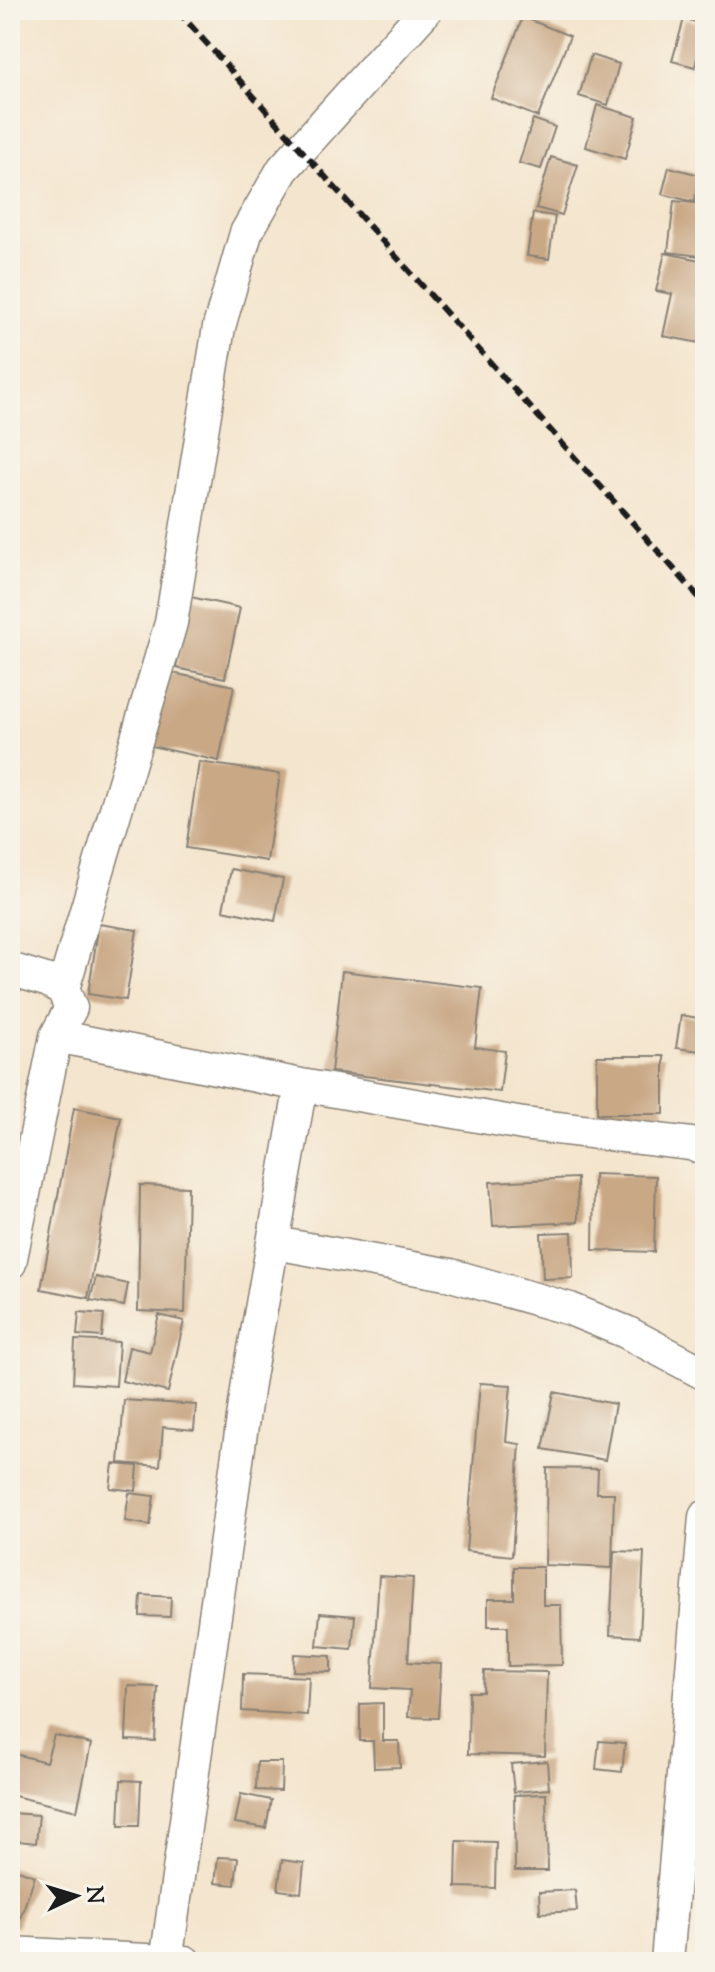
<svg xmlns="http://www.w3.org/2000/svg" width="715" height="1972" viewBox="0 0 715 1972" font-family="'Sorts Mill Goudy',serif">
	<rect width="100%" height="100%" fill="#f7f3e8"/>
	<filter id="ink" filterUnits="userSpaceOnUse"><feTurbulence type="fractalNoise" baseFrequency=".0125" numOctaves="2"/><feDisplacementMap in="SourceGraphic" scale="16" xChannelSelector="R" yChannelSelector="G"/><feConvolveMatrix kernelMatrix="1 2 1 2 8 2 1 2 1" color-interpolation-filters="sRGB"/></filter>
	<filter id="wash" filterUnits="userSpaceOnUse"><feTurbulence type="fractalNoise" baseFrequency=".006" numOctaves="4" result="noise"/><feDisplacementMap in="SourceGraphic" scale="32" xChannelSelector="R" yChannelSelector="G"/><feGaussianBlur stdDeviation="1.8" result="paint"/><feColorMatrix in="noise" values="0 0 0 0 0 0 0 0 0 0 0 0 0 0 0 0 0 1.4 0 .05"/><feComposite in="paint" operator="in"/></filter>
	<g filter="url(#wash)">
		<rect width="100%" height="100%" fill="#f4e5ce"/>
		<g id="blocks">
			<path fill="#c9a886" d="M523 17 570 36 538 117 491 98Z
				M684 19 705 24 695 67 672 61Z
				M591 55 619 64 608 105 579 96Z
				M597 105 637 117 625 159 586 147Z
				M533 119 555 127 541 169 519 163Z
				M551 157 578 165 562 215 536 208Z
				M669 167 700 175 694 202 662 194Z
				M674 201 704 204 699 256 668 252Z
				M533 213 555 216 549 259 527 256Z
				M665 253 705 261V344L663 336 672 294 656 291Z
				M191 597 240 608 225 678 176 668Z
				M163 671 234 686 219 761 147 745Z
				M199 762 280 774 267 861 186 848Z
				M231 869 283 879 275 921 223 910Z
				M99 924 137 930 126 1000 88 994Z
				M342 971 482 988 475 1047 505 1051 500 1092 331 1072Z
				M681 1015 704 1019 700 1051 676 1048Z
				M597 1056H664V1114H597Z
				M74 1108 121 1117 88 1298 41 1289Z
				M594 1174 656 1176 654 1252 593 1250Z
				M577 1178 578 1222 493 1226 490 1182Z
				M140 1185 188 1187 185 1313 138 1311Z
				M572 1232 573 1278 543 1279 541 1233Z
				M96 1277 128 1284 124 1306 90 1300Z
				M79 1312 104 1314 102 1337 77 1335Z
				M159 1315 184 1321 168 1392 122 1381 129 1347 150 1352Z
				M75 1340 119 1342 116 1386 73 1383Z
				M480 1383 511 1385 506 1442 520 1444 512 1556 466 1551Z
				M554 1392 615 1404 605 1460 543 1449Z
				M124 1400 196 1405 194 1430 163 1427 160 1466 119 1463Z
				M113 1464 138 1466 136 1491 110 1488Z
				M547 1468 598 1469 597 1493H614L612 1568 545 1565Z
				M129 1493 154 1496 150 1525 125 1521Z
				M614 1551 644 1552 640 1637 610 1635Z
				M514 1567H543V1605H561L562 1665 508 1666V1626H488V1599H514Z
				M379 1576 413 1578 408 1662 441 1664 438 1718 408 1717 410 1690 372 1688Z
				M141 1595 171 1597 170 1617 140 1616Z
				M320 1613 355 1616 352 1649 317 1646Z
				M294 1654 331 1656V1672L293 1671Z
				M484 1671 547 1672 545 1756 468 1754 469 1692H483Z
				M243 1674 309 1677 307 1715 242 1711Z
				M128 1686 158 1687 155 1741 126 1740Z
				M383 1703V1741H399L400 1767 374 1768 373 1741H360V1704Z
				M54 1735 91 1744 77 1811 10 1795V1773L15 1754 46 1762Z
				M599 1741 625 1743 622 1772 596 1769Z
				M547 1761 549 1789 514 1792 511 1764Z
				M257 1762H282L281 1791 256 1790Z
				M121 1780 141 1781 139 1826H119Z
				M241 1794 271 1800 266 1828 235 1823Z
				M546 1794 548 1871H515L514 1795Z
				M10 1813 39 1815 36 1843 10 1840Z
				M457 1841 496 1842 495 1888 456 1887Z
				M218 1857 238 1858 235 1885 215 1883Z
				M282 1860 304 1863 301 1893 278 1890Z
				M10 1867 35 1876 17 1927 10 1925Z
				M575 1890 577 1911 540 1913 539 1892Z"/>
		</g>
	</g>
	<g filter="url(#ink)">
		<use href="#blocks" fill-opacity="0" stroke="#888075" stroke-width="2"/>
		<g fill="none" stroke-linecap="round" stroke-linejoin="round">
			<defs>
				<path id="street" d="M10 969 49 981 63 989 71 1008 56 1036 10 1263
					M63 989 171 623 219 327 246 233 283 169 426 10
					M56 1036 301 1085 523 1124 691 1144 705 1150
					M275 1243 451 1275 570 1309 626 1332 705 1374
					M10 1953 185 1962
					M166 1962 248 1383 301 1085
					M667 1962 705 1517"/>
			</defs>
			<use href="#street" stroke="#888075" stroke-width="35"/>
			<use href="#street" stroke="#fff" stroke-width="32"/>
			<path stroke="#1c1c1c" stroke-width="6" stroke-dasharray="12 6" stroke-linecap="butt" d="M177 10 705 604"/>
		</g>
	</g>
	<rect width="715" height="1972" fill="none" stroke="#f7f3e8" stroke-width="40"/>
	<g transform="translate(76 1896) rotate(86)" stroke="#f7f3e8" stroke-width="6" paint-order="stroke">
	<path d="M0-6L14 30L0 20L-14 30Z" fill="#1c1c1c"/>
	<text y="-12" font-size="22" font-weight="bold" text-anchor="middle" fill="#1c1c1c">N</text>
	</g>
</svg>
